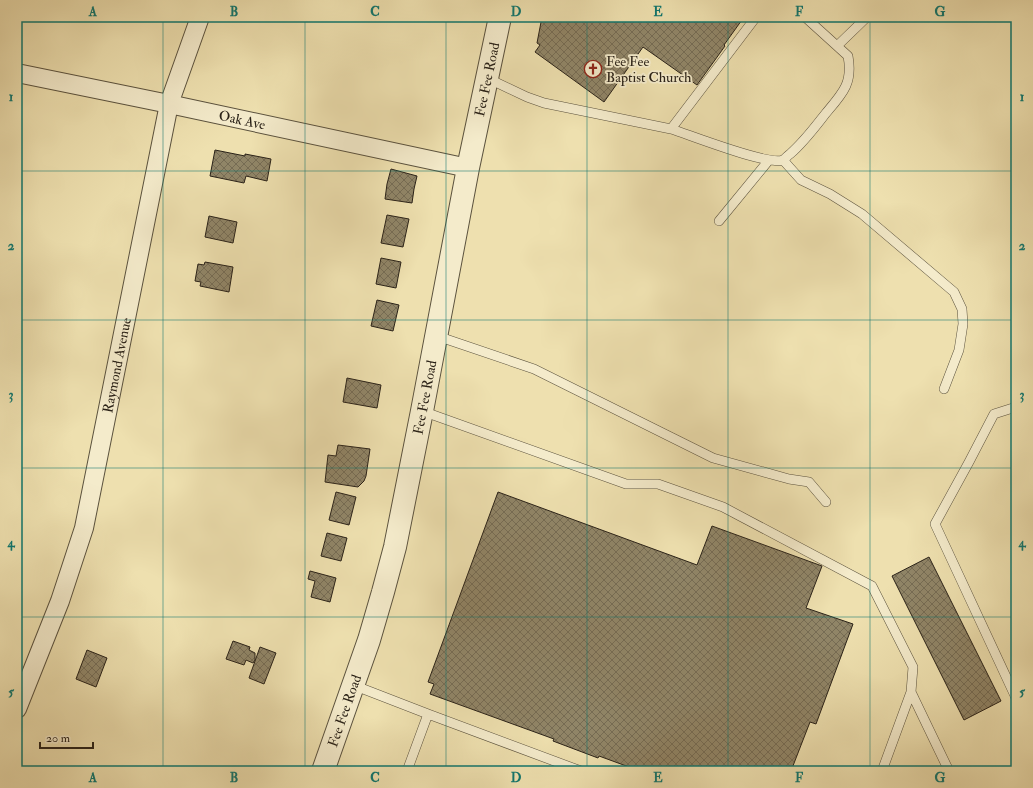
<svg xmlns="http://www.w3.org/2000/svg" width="1033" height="788" viewBox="0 0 1033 788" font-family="'IM FELL Double Pica',serif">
	<defs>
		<pattern id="building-cross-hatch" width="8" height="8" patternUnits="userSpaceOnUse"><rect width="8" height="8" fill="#908567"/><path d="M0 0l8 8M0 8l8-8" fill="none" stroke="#766c54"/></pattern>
	</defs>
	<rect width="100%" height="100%" fill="#eee0af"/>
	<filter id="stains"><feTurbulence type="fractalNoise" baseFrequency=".005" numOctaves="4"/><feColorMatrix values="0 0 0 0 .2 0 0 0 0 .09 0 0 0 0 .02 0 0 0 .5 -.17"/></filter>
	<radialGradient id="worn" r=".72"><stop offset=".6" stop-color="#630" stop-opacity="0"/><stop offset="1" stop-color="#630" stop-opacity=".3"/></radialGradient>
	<path fill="url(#building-cross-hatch)" stroke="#2a2218" d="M542 17H744L724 45 725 46 697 85 643 47 604 102 535 52 540 45 537 43Z
		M215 150 245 156V154L271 159 267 181 246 176 244 183 210 176Z
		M391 169 417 176 414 189 412 203 385 199 387 184Z
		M387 215 409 219 403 247 381 243Z
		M209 216 237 222 233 243 205 237Z
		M381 258 401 262 396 288 376 284Z
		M205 262 233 267 229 292 200 286 201 282 195 281 198 264 204 265Z
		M377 300 399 305 393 331 371 326Z
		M347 378 381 385 377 408 343 402Z
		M338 445 370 449 366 476 364 481 358 487 325 482 328 455 336 456Z
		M336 492 356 497 349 525 329 520Z
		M498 492 697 565 712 526 822 566 806 608 853 624 816 724 810 722 791 771H640L599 756 598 758 553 741 554 739 430 694 434 684 428 682Z
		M327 533 347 538 341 561 321 556Z
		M929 557 1001 701 964 720 892 576Z
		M310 571 336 578 330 602 311 597 315 581 308 579Z
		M233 641 250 647 249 650 255 653V660L253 663 246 660 244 665 226 659Z
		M260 647 276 653 264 684 249 678Z
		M87 650 107 658 96 687 76 679Z"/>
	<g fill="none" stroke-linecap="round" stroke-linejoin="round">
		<defs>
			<path id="service" d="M805 17 837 46
				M487 78 527 97 544 103 671 129 756 17
				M671 129C690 135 768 166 783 160 785 159 788 155 790 154 804 142 815 127 826 113 843 93 853 83 848 56L837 46 867 17
				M783 160 801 180 830 194 862 214 954 292 962 309 963 324 959 350 944 389
				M719 221 769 160
				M437 336 534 369 713 458 789 479 809 482 826 502
				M1016 407 994 414 969 462 935 524 1016 698
				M422 411 626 484H658L723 507 872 586 913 667 911 692 949 771
				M353 685 428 714 407 771
				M428 714 581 771
				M882 771 911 692"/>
			<g id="minor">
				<path id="s1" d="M17 73 169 104 468 168"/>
				<path id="s2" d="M17 709 60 601 84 528 169 104 200 17"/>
			</g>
			<g id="tertiary">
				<path id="s3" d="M323 771 369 640 383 592 395 547 422 411 468 168 500 17"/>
			</g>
		</defs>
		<use href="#service" stroke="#5b523e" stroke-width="10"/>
		<use href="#minor" stroke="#5b523e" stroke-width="20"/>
		<use href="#tertiary" stroke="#5b523e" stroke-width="24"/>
		<use href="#service" stroke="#f4ebcb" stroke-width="9"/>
		<use href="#minor" stroke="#f4ebcb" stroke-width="18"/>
		<use href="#tertiary" stroke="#f4ebcb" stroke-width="22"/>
	</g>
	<path fill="none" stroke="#0f766e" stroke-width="1" stroke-opacity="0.55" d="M163 17V771M305 17V771M446 17V771M587 17V771M728 17V771M870 17V771M17 171H1016M17 320H1016M17 468H1016M17 617H1016"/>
	<defs>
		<symbol id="church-ring" viewBox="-11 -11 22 22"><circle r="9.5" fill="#f4ebcb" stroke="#8f2418" stroke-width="1.5"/><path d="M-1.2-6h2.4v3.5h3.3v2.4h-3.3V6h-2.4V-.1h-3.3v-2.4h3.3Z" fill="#8f2418"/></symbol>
	</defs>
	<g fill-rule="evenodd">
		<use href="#church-ring" x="583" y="59" width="20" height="20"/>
	</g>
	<g text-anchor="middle" stroke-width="3.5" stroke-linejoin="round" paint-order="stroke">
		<g font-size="14" fill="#2a2218" stroke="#f4ebcb" text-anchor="start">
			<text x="606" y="66">Fee Fee<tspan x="606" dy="16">Baptist Church</tspan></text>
		</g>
		<g font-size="14" fill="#2a2218" stroke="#f4ebcb">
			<text dy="5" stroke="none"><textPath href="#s3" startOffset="712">Fee Fee Road</textPath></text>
			<text dy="5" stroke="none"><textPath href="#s1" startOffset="230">Oak Ave</textPath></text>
			<text dy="5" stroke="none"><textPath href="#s2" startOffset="359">Raymond Avenue</textPath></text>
			<text dy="5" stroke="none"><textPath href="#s3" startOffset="388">Fee Fee Road</textPath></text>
			<text dy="5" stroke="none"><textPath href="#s3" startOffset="64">Fee Fee Road</textPath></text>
		</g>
	</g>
	<rect width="1033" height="788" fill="none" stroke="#eee0af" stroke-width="44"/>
	<path d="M40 742v6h53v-6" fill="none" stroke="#2a2218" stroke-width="2"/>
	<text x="46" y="742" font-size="12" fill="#2a2218" stroke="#f4ebcb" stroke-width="3" paint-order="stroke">20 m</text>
	<rect x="22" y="22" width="989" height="744" fill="none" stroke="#0f766e" stroke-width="1.5"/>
	<g font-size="13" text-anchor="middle" font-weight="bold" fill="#0f766e">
		<text x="93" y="16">A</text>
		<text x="234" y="16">B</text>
		<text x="375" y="16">C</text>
		<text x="516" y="16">D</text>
		<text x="658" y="16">E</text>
		<text x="799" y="16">F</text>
		<text x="940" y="16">G</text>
		<text x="11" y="101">1</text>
		<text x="1022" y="101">1</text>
		<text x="11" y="250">2</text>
		<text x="1022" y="250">2</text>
		<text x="11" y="399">3</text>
		<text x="1022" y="399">3</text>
		<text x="11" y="547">4</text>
		<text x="1022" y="547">4</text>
		<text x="11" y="696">5</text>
		<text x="1022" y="696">5</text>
		<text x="93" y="782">A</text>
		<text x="234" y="782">B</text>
		<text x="375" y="782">C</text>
		<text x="516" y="782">D</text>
		<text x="658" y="782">E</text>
		<text x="799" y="782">F</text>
		<text x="940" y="782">G</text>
	</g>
	<rect width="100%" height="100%" filter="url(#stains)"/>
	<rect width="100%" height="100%" fill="url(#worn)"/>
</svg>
